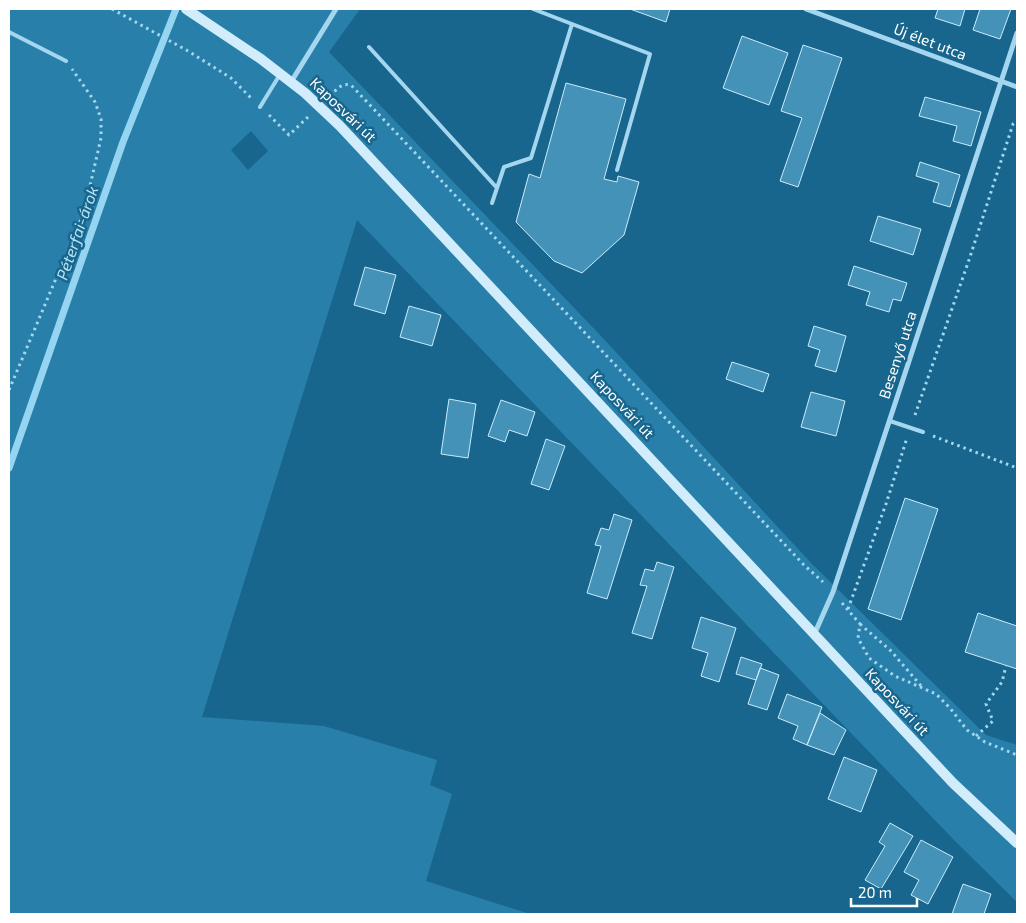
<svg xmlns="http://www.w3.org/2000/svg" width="1026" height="923" viewBox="0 0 1026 923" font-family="'Exo 2',sans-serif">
	<rect width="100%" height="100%" fill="#18668d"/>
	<path fill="#2880aa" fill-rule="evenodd" d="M9 9H360L329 52 601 336 812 564 986 735 1017 745V902L954 840 357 220 202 717 324 726 437 760 430 785 452 794 426 881 530 914H9ZM251 131 268 151 248 170 231 150Z"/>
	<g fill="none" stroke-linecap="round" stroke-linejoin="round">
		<path stroke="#96d5f1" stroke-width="7" d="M9 468 123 142 176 9"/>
	</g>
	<path fill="#4592b8" stroke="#caebfa" d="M630 9H670L666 22Z
		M938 9H965L960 26 935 18Z
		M980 9H1011L1000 39 973 30Z
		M742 36 788 53 769 105 723 88Z
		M803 45 842 58 798 187 780 181 802 118 781 111Z
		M566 83 626 99 604 179 617 182 618 176 639 182 624 235 582 273 554 261 516 222 529 174 540 178Z
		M925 97 981 112 971 146 953 141 957 126 919 116Z
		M920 162 960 175 950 207 933 202 939 183 916 176Z
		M878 216 921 229 913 255 870 241Z
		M854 266 907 283 901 301 893 299 889 312 866 305 870 292 848 285Z
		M365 267 396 275 385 314 354 305Z
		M409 306 441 315 432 346 400 337Z
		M814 326 846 336 836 372 815 366 820 350 808 346Z
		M732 362 769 374 763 392 726 379Z
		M811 392 845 401 836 436 801 427Z
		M449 399 476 404 468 458 441 454Z
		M501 400 535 412 527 436 509 430 505 442 488 436Z
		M546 439 565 446 549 490 531 484Z
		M905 498 938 509 901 620 868 609Z
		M614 514 632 520 607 599 587 593 601 546 595 545 601 528 609 530Z
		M657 562 674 567 652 639 632 633 647 586 640 585 645 569 654 571Z
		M978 613 1017 626V669L965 652Z
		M701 617 736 628 719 682 701 676 708 653 692 648Z
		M741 657 762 664 756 680 736 674Z
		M760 668 779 675 767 710 748 704Z
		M787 694 822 707 807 745 793 739 798 726 778 718Z
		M820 713 846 730 834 755 807 745Z
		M844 757 877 770 861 812 828 799Z
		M890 823 913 836 881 889 865 880 885 846 879 842Z
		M921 840 953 857 928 904 911 895 919 880 904 872Z
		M963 884 991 894 984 914H952Z"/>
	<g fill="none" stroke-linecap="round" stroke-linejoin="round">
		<path stroke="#a4d7ef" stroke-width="3" stroke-dasharray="2.5 4" stroke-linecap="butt" d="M112 9 188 51 231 78 252 99
			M330 96C337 89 341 83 351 85L804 565 823 582
			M269 115 289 135 308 117
			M9 390 84 212 101 138V119L95 102 72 69
			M915 415 970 257 1013 124 1017 121
			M933 436 1017 468
			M842 603 860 624 858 638 869 658 895 676 936 694 950 708 967 730 985 742 1017 755
			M848 609 886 504 907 438
			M860 624 891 651 922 687
			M976 736 993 721 986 704 1002 682 1006 666"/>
		<path stroke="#a4d7ef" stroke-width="4" d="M533 9 650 54 617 170
			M9 32 66 61
			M369 47 497 188
			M260 107 279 76
			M492 203 504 167 531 158 572 24
			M890 421 923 432"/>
		<path stroke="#a4d7ef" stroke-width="5" d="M806 9 1017 87
			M291 82 336 9
			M814 635 833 592 1017 33"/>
		<path stroke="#d1ecfa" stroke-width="10" d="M186 9 261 59 305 93 340 126 953 783 1017 843"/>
	</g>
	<g text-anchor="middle" stroke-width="5" stroke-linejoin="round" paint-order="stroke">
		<g font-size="15" fill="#fff" stroke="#18668d">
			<text transform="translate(930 42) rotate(21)" y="5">Új élet utca</text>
			<text transform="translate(343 110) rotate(44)" y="5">Kaposvári út</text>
			<text transform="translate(898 355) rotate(-72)" y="5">Besenyő utca</text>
			<text transform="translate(622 405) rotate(47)" y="5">Kaposvári út</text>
			<text transform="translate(897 702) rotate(47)" y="5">Kaposvári út</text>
		</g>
		<g font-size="16" font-style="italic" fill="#b4e2f6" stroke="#18668d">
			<text transform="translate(77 233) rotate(-71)" y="6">Péterfai-árok</text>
		</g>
	</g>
	<rect width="1026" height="923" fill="none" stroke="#ffffff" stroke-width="20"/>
	<path d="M851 898v8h66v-8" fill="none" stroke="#ffffff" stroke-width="2.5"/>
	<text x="858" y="898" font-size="15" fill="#ffffff" stroke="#18668d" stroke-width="4" paint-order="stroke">20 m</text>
</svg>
